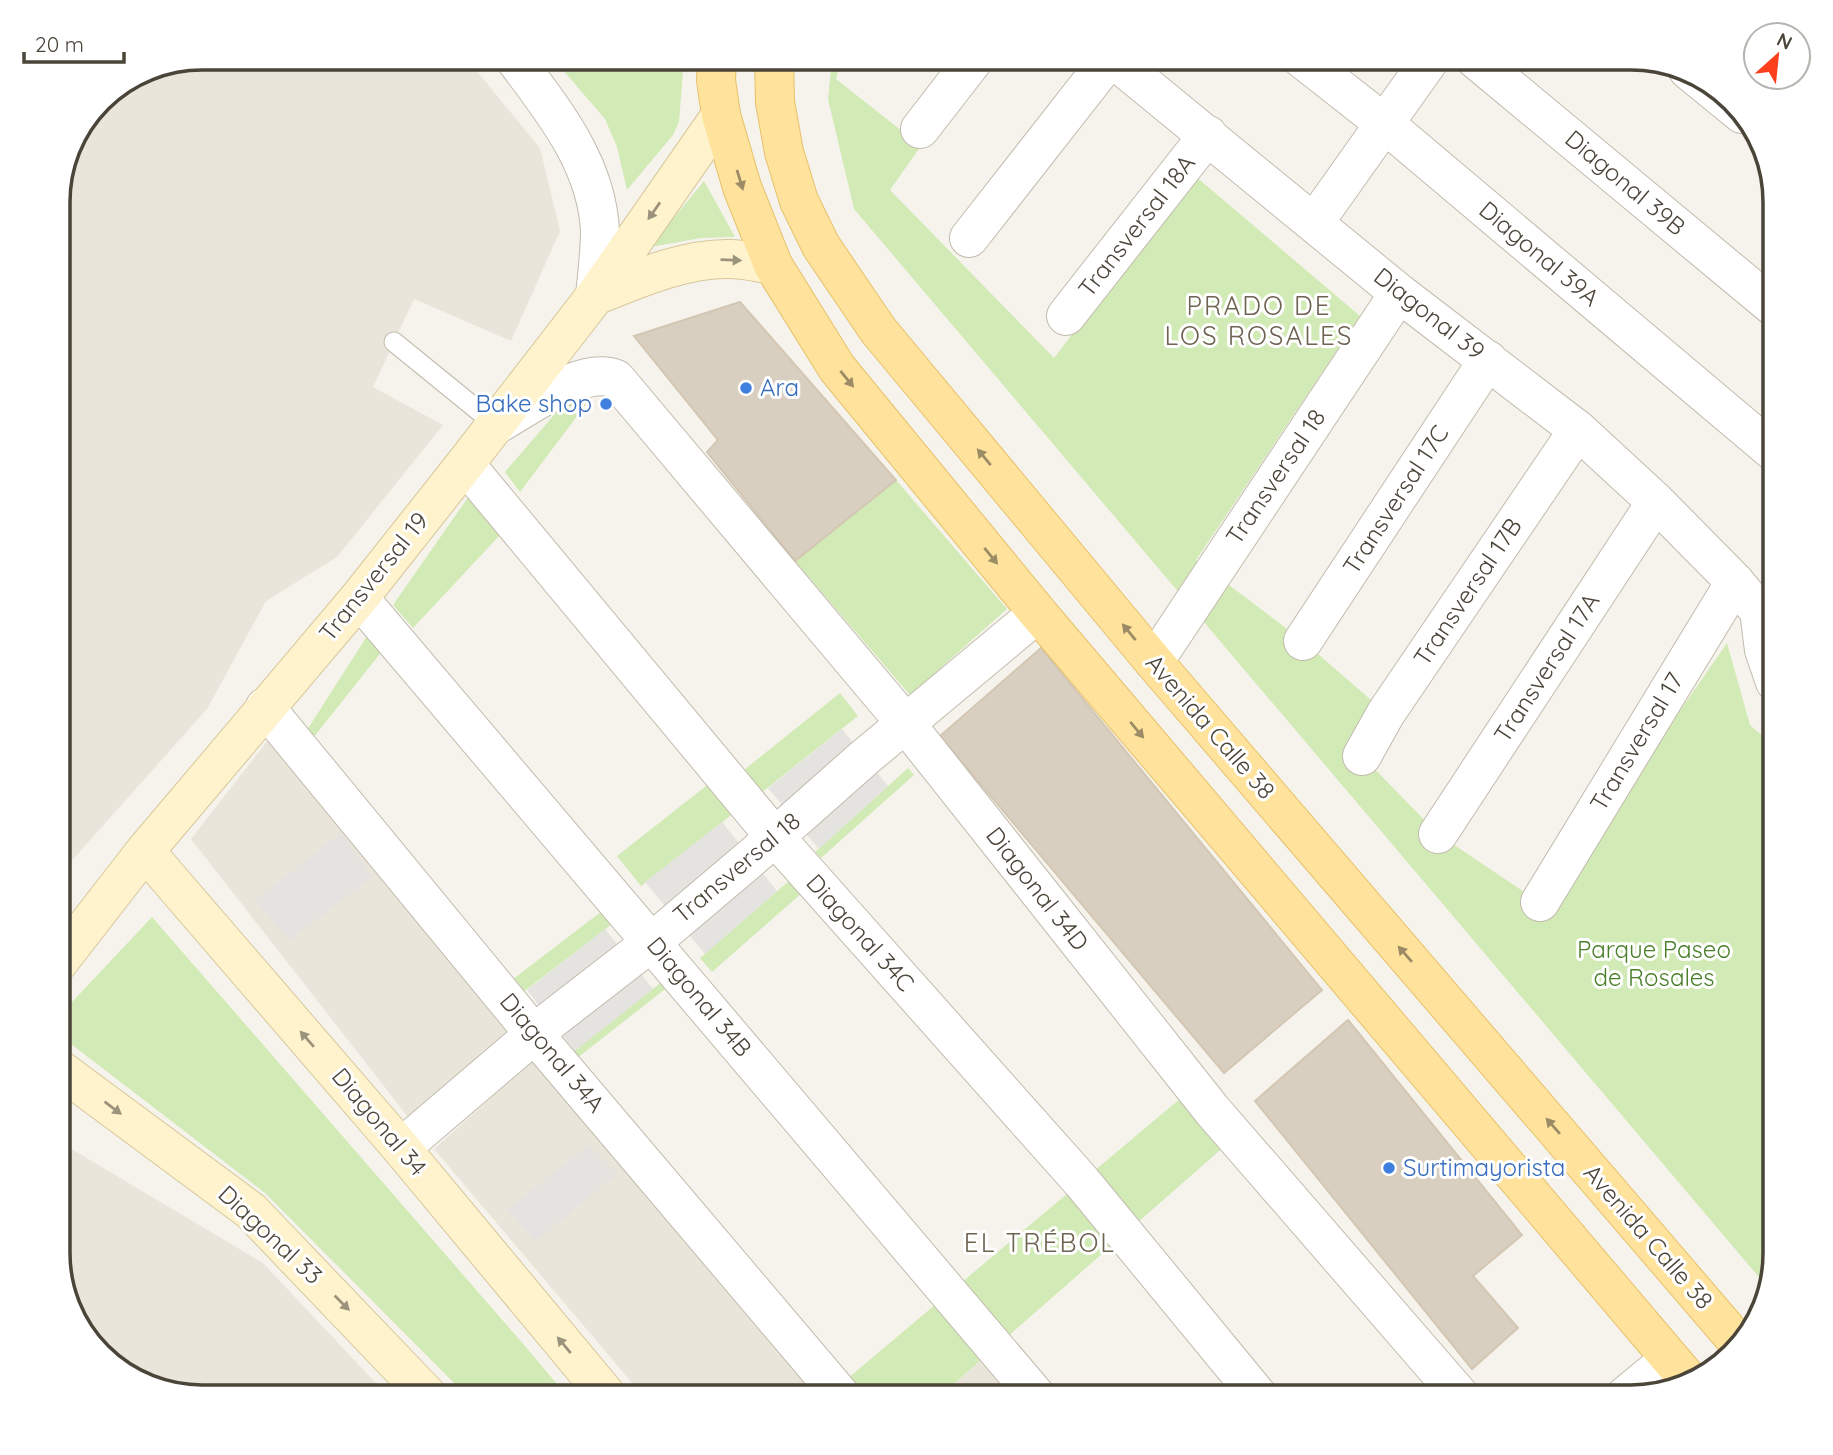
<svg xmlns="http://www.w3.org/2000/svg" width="1833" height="1455" viewBox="0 0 1833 1455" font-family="Quicksand,sans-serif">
	<rect width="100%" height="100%" fill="#f6f3ec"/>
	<path fill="#eae5da" d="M202 58H466L540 148 560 231 511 341 414 299 373 387 443 425 337 557 266 601 207 709 58 876V192L73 138 106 94 147 69Z
		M268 740 517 1030 408 1117 191 839Z
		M535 1058 816 1397H644L434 1149Z
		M58 1141 263 1263 389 1397H201L155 1389 107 1362 72 1317 58 1263Z
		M986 1356 1022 1397H939Z"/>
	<path fill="#d2eab5" d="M611 58H684L679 122 673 135 627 190 617 147 605 119 562 69Z
		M832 58H842L836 79 921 146 890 190 1054 358 1194 175 1360 316 1196 560 1303 641 1386 713 1362 756 1438 834 1539 902 1558 887 1727 643 1750 725 1775 747V1254L1769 1289 854 209 828 99Z
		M704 181 735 237 701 238 650 247Z
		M572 394 593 395 520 492 505 472Z
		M896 480 1007 609 910 695 795 561Z
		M471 493 500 535 413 628 393 605Z
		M369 633 383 650 313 738 307 730Z
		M840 693 858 716 757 796 739 774Z
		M908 768 914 775 821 858 815 852Z
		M715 779 739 809 641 886 617 856Z
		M790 880 802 893 712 972 700 958Z
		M606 908 616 921 518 996 508 983Z
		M152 917 525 1346 568 1397H468L265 1193 58 1034V1017Z
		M668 977 673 983 572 1062 567 1056Z
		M1194 1087 1235 1137 939 1397H842L835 1389Z"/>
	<path fill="#e5e3e0" d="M842 729 888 786 819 849 768 788Z
		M722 822 777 891 705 954 645 882Z
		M341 832 372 877 289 941 255 900Z
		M605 929 653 989 575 1051 527 990Z
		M589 1145 618 1173 535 1242 507 1209Z"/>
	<path fill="#d8cfc1" stroke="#d3c7b4" stroke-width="2" d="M740 302 896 480 795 561 707 452 718 440 634 336Z
		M1041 648 1322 990 1224 1073 940 736Z
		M1348 1020 1522 1235 1473 1276 1518 1328 1472 1369 1255 1101Z"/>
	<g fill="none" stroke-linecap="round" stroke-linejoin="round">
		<defs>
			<path id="service" d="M394 342 496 425"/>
			<path id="minor" d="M1112 58 1399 293 1578 430 1656 502 1735 582 1759 611 1764 650 1775 682
				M1301 58 1385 124 1775 453
				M1474 58 1775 308
				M1688 70 1742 114
				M920 129 975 58
				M1314 223 1431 58
				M969 238 1110 58
				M1066 316 1208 135
				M496 425C527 408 582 365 616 379L906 724 1212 1110 1461 1397
				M465 464 775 837 1082 1182 1259 1397
				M359 598 1037 1397
				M1303 641 1488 360
				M1154 662 1399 293
				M265 707 535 1035 842 1397
				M1362 756 1386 713 1578 430
				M1438 834 1656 502
				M1540 902 1735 582
				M401 1148 551 1020 653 941 751 858 864 758 1038 613
				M1624 1397 1670 1359"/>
			<path id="tertiary" d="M514 58C552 109 597 163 600 231 600 252 597 274 595 296"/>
			<path id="secondary" d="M595 296C637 279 684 258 730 259 744 259 759 263 773 265
				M145 851 401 1148 608 1397
				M58 963 145 851 359 598 465 464 595 296 721 115
				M58 1068 251 1211 429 1397"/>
			<path id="primary" d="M717 58 716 80 721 115 742 187 773 265 837 368 1038 613 1691 1383
				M774 58 775 102 784 152 799 201 821 246 878 330 1154 662 1741 1346"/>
		</defs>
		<use href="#service" stroke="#c2bbae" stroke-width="21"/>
		<use href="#minor" stroke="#c2bbae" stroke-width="40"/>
		<use href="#tertiary" stroke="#c2bbae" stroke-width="40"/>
		<use href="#secondary" stroke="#d6c79b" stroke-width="40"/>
		<use href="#primary" stroke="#e6c16a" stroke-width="40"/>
		<use href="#service" stroke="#fff" stroke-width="19"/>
		<use href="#minor" stroke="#fff" stroke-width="38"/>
		<use href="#tertiary" stroke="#fff" stroke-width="38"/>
		<use href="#secondary" stroke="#fff3cd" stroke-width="38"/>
		<use href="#primary" stroke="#ffe39c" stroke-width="38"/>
	</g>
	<defs><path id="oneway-solid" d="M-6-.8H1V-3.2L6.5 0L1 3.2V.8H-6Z" transform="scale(1.75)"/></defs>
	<g fill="#9c8c66">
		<use href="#oneway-solid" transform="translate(740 180) rotate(73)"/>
		<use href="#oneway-solid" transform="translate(847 379) rotate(51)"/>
		<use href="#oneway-solid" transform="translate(984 457) rotate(-130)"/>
		<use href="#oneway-solid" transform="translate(991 556) rotate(51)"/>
		<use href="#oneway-solid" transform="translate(1129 632) rotate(-129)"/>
		<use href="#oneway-solid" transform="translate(1137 730) rotate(50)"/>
		<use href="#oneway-solid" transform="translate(1405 954) rotate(-131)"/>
		<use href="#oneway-solid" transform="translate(1553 1126) rotate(-131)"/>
	</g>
	<g fill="#9c937c">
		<use href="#oneway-solid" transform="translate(654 211) rotate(125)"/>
		<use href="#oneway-solid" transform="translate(731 260) rotate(2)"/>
		<use href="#oneway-solid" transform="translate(307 1039) rotate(-131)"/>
		<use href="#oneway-solid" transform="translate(113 1108) rotate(37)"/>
		<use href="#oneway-solid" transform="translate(342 1303) rotate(45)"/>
		<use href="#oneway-solid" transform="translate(564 1345) rotate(-130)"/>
	</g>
	<g fill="#3f7fe0" stroke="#fff" stroke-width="2.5">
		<circle cx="746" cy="388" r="7"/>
		<circle cx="606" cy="404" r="7"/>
		<circle cx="1389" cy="1168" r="7"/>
	</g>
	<g text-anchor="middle" stroke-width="6" stroke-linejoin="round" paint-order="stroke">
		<g font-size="24" fill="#4b4439" stroke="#fff">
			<text transform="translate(1625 183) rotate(40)" y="8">Diagonal 39B</text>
			<text transform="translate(1137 226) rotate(-52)" y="8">Transversal 18A</text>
			<text transform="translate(1539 254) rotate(40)" y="8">Diagonal 39A</text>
			<text transform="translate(1429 314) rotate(38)" y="8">Diagonal 39</text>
			<text transform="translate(1276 477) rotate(-56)" y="8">Transversal 18</text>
			<text transform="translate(1396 500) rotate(-57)" y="8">Transversal 17C</text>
			<text transform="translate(374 577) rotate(-51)" y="8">Transversal 19</text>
			<text transform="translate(1468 592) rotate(-56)" y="8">Transversal 17B</text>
			<text transform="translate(1547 668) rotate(-57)" y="8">Transversal 17A</text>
			<text transform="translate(1210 727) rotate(49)" y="8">Avenida Calle 38</text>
			<text transform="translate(1637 742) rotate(-59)" y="8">Transversal 17</text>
			<text transform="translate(737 868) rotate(-40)" y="8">Transversal 18</text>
			<text transform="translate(1037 889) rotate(52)" y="8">Diagonal 34D</text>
			<text transform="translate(860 933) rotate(48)" y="8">Diagonal 34C</text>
			<text transform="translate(699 997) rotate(50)" y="8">Diagonal 34B</text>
			<text transform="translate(552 1053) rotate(50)" y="8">Diagonal 34A</text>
			<text transform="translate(379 1122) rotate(50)" y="8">Diagonal 34</text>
			<text transform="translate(270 1235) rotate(43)" y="8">Diagonal 33</text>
			<text transform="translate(1648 1237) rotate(49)" y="8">Avenida Calle 38</text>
		</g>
		<g font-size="24" fill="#366cbe" stroke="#fff" text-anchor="start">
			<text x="760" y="396">Ara</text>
			<text x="592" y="412" text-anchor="end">Bake shop</text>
			<text x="1403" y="1176">Surtimayorista</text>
		</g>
		<g font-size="24" fill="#4a7f2a" stroke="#fff">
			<text x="1654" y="958">Parque Paseo<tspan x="1654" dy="28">de Rosales</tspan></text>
		</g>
		<g font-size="26" letter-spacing="2" fill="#6e6250" stroke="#fff">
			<text x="1259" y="315">PRADO DE<tspan x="1259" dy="30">LOS ROSALES</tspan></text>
			<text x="1040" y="1252">EL TRÉBOL</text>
		</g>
	</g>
	<path d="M0 0H1833V1455H0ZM202 70H1631A132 132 0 0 1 1763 202V1253A132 132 0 0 1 1631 1385H202A132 132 0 0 1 70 1253V202A132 132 0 0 1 202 70Z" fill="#fff" fill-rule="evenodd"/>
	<path fill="none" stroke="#4b4439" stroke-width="3.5" d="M202 70H1631A132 132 0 0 1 1763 202V1253A132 132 0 0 1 1631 1385H202A132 132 0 0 1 70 1253V202A132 132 0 0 1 202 70Z"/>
	<g transform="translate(1777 56) rotate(27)"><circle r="33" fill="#ffffff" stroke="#b7b4b0" stroke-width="2"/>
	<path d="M0-5L12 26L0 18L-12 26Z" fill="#fc3f1d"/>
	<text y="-10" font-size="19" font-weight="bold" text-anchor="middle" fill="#4b4439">N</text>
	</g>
	<path d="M24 52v10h100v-10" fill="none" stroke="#4b4439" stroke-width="3.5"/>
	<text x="35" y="52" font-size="21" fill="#4b4439" stroke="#ffffff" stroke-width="5" paint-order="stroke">20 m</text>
</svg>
